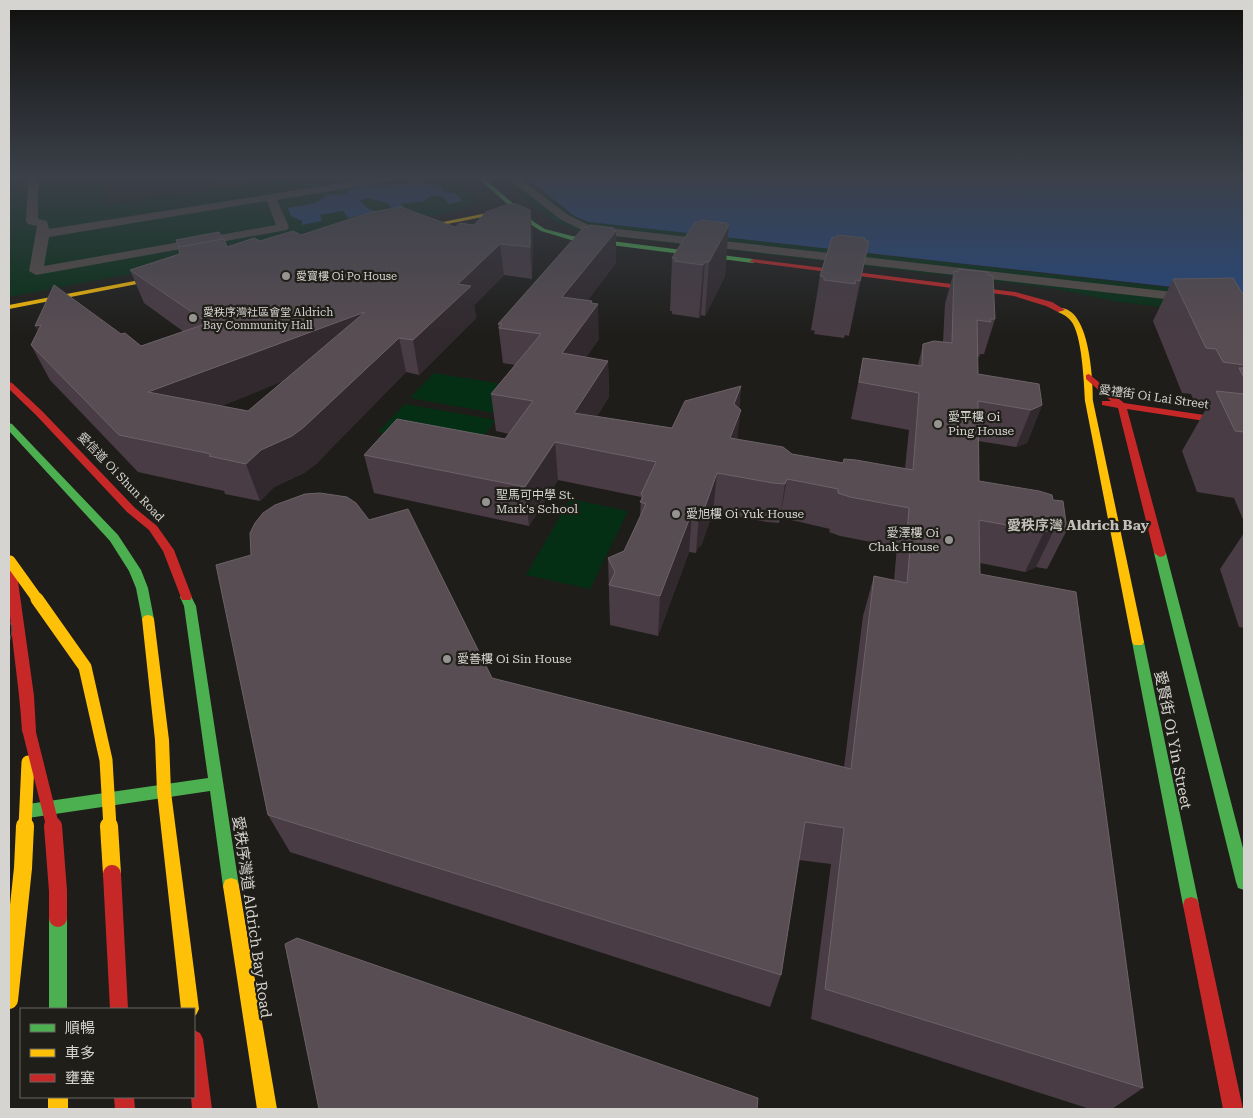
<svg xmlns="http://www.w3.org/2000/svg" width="1253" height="1118" viewBox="0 0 1253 1118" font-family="'Roboto Serif','Noto Sans TC',serif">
	<rect width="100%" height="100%" fill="#1e1d1a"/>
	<path fill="#052f15" d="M9 178H103L107 205 288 178H458L478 198 475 205 458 211 9 297Z
		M497 178H522L575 217 589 222 1244 296V317L1119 302 1051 288 583 233 555 222Z
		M434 373 521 387 500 414 410 398Z
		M405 404 496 420 473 450 378 432Z
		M570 499 628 511 590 589 526 575Z"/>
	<path fill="#254983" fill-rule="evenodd" d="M526 178H1244V295L589 222 576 217Z
		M418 181 430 185 441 186 442 191 456 194 463 201 449 204 442 196H431L424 201 401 204 411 215 373 213 348 218 343 211 320 215 322 221 302 225V221L291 216 288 208 316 203 327 195 346 194 348 190 364 186 379 187ZM369 198 387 203 394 210C380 213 368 213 360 200Z"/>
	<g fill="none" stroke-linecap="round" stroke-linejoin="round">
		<path fill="#594f4b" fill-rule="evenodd" d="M23 178H34L38 183V219L47 221 49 229 374 178H397L392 181 277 200 289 227 287 230 36 275 29 271 37 226 28 224 26 221 28 184ZM267 201 276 225 44 266 49 237Z
			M508 178H519L568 215 591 226 1244 300V308L588 233 560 219Z"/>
		<path fill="#4caf50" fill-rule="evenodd" d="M478 178H484L534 222 545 229 572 236 753 259 756 261 753 263 571 240 541 231 530 224Z
			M9 423 12 424 118 535 141 570 148 588 154 619 152 622H144L142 619 136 588 129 571 110 541 9 431Z
			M1160 549 1166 553 1244 852V890L1238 888 1236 882 1154 553Z
			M186 593 190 594 196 606 239 886 237 892 231 894 225 892 223 886 210 791 28 818 23 816 21 811 23 806 28 804 208 778 184 606 180 597 182 594Z
			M1138 637 1142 639 1144 642 1199 905 1197 911 1191 913 1185 911 1183 905 1132 642 1134 639Z"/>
		<path fill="#ffc107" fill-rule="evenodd" d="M516 207 519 209 518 210 407 232 404 230Z
			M171 274 173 275V277L9 309V305Z
			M1058 308C1090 305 1093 380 1093 401L1144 642 1142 645H1134L1132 642 1085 401C1084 383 1082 334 1071 321 1068 317 1063 314 1058 312Z
			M148 615 152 616 154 619 169 740 171 792 199 1009 196 1015 194 1016V1009H181L157 792 155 740 142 619 144 616Z
			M231 878 237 880 239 886 277 1109H257L223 886 225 880Z
			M48 1097H68V1109H48Z"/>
		<path fill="#c62828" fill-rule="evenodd" d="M753 259 1015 292 1052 302 1065 310 1058 312 1046 306 1014 296 751 262 750 261Z
			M1089 374 1124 403 1244 421V427L1127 409 1166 553 1164 556 1160 557 1154 553 1118 408 1102 405V401H1111L1086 379V375Z
			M9 382 12 383 42 411 135 508 157 526 174 550 192 597 190 600H182L163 551 149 530 127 512 36 415 9 389Z
			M9 556 15 560 34 696 36 731 34 735 29 737 24 735 22 731C19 673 5 614 9 556Z
			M1191 897 1197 899 1199 905 1243 1109H1223L1183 905 1185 899Z
			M194 1030 200 1033 203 1039 212 1109H192L191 1097H194Z
			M114 1097H134L135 1109H115Z"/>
		<path stroke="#5a5451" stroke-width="1" d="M9 621 13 628 9 643"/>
		<path stroke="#4caf50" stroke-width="18" d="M58 918V1009"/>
		<path stroke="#ffc107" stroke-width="11" d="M10 561 38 600"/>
		<path stroke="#ffc107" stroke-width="13" d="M37 599 85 667 106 760 110 827
			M25 827 28 762"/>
		<path stroke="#ffc107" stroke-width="18" d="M109 826 112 874
			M9 1000 23 868 25 826"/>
		<path stroke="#c62828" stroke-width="13" d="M29 731 53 827"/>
		<path stroke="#c62828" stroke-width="18" d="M53 826 58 891V918
			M112 874 119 1009"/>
	</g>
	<path fill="#493c44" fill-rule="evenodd" d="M727 225 725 276 705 316 701 315 699 318 672 314V311H670L672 258Z
		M455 227 533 239 532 279 504 275 474 305 476 318 419 375 406 372 316 464 304 473 274 487 260 501 225 494 224 491 138 472 50 380 31 345 38 331 35 326 121 334 141 346 184 332 144 303 130 270 222 239 227 247 301 235ZM283 381 248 411 221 406Z
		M614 231H616V263L587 301 592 303 599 339 586 357 608 361 609 397 597 416 672 428 741 386 739 409 737 439 792 454 843 463 905 468 909 430 851 419 863 358 918 365 923 344 943 342 945 304 954 271 958 272V269L995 319 984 354H980L979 357H977L978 374 1042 405 1027 443 1016 447 978 441 979 481 1053 500 1067 530 1047 569 1036 567 1025 572 980 563V574L1143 1088 1112 1109H1090L811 1019 831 864 799 860 781 975 770 1007 290 852 268 815 492 678 844 767 863 616 874 576 894 580 897 547 840 536 829 532 830 529 800 522 780 518 779 523 767 522 713 512 701 546 698 547 696 553 689 552 658 636 610 625 608 558 624 551 640 518 641 497 558 480 529 526 374 493 364 455 505 439 509 434 496 431 491 394 515 365 503 363 498 324Z
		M865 241H869L849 336 845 335 844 338 814 334 815 331 811 330 820 276Z
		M1173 279 1244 296V522L1234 498 1197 492 1182 451 1206 409 1197 408 1191 394 1182 393 1153 321Z
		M1244 533V628L1239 627 1220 569Z"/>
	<path fill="#31292d" d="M217 178H268L220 185Z
		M530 210 533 239 532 279 530 247Z
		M727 223 726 231 729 225 725 276 705 316 709 262Z
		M614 228V233L616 231V263L564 332 562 297Z
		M869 241 858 293 849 336 860 281Z
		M500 244 504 275 474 305 476 318 419 375 413 340 458 284Z
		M705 262 701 315 699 318 703 265Z
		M592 301V312L598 304 599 339 564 390 562 353Z
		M365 312 373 345 165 429 148 392Z
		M41 325 53 360 35 326Z
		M399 338 406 372 316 464 304 473 274 487 260 501 246 464 261 450Z
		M608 361 609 397 579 446 574 413Z
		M741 386 738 418 741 410 736 448 727 475 734 404Z
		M1042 405 1027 443 1016 447 1031 410Z
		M555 442 558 480 529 526 525 487Z
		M717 473 713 512 701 546 698 547 696 553 699 514Z
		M787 479 780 518 779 523 785 484Z
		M692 512 689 552 658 636 660 596Z
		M1055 528 1036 567 1025 572 1044 532Z"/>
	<path fill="#584d53" stroke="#6c6267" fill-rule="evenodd" d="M509 204H516L530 210V247L500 244 458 284 471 286 413 340 399 338 304 427 292 436 261 450 246 464 209 456 211 454 119 435 31 345 41 325 35 326 54 285 121 334 125 333 141 346 208 323 130 270 180 254 178 247 224 239 227 247 254 238 260 241 293 231 301 235 372 212 401 207 455 227 460 223 474 225 486 212ZM365 312 248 411 148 392Z
		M700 220 727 223 725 225H729L709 262H705L703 265 674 261 676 258H672L695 222H699Z
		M590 225 614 228 612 231H616L562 297 592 301 591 303 598 304 562 353 608 361 574 413 672 428 685 401 741 386 734 404 741 410 730 438 783 447 792 454 843 463 844 459 856 460 913 470 919 393 859 382 863 358 922 366 923 344 934 341 952 343 954 271 958 272V269L988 272V275L993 276 995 319H990L991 322 977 320 978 374 1039 384 1042 405 1031 410 978 401 979 481 1039 491 1052 495 1053 500 1063 501 1067 530 1055 528 1044 532 979 520 980 574 1076 592 1143 1088 825 989 844 828 805 822 781 975 268 815 216 565 251 555 250 533 255 523 263 513 275 505 305 494 320 493 347 497 356 503 369 520 408 509 492 678 851 769 874 576 907 583 910 548 906 545 909 508 850 497 838 493V489L808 483 787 479 785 484 773 483 717 473 705 507 701 508 699 514 692 512 660 596 609 585 615 572 608 558 624 551 646 504 640 502 643 497 641 494 656 462 555 442 525 487 364 455 397 419 505 439 533 401 491 394 541 334 499 328 502 324H498L584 227 588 228Z
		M219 232 222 239 179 247 176 240Z
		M837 235 865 238V241H869L860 281 856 280 855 284 824 280V277L820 276 832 237 836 238Z
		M1233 278 1244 296V365L1223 362 1216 349 1206 348 1173 279Z
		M1239 368H1244V378Z
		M1216 391 1244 394V432L1235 431Z
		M297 938 758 1098 757 1109H319L285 944Z"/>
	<linearGradient id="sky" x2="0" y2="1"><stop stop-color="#10100e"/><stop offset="0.53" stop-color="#3b4049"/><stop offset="1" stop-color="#3b4049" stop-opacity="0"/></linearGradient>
	<rect width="1253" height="334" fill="url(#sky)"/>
	<g fill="#969491" stroke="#201e18" stroke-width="2">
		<circle cx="286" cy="276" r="5"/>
		<circle cx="193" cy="318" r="5"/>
		<circle cx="938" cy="424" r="5"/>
		<circle cx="486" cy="502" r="5"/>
		<circle cx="676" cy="514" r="5"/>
		<circle cx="949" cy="540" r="5"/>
		<circle cx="447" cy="659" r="5"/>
	</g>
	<g text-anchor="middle" stroke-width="4.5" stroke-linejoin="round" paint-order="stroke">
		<g font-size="11" fill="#d6d4d1" stroke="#201e18" text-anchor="start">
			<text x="296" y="280">愛寶樓 Oi Po House</text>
			<text x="203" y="316">愛秩序灣社區會堂 Aldrich<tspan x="203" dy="13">Bay Community Hall</tspan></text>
		</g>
		<g font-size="12" fill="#d6d4d1" stroke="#201e18">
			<text transform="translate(1154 397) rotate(8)" y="4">愛禮街 Oi Lai Street</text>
			<text transform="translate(121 477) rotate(46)" y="4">愛信道 Oi Shun Road</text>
		</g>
		<g font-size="12" fill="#d6d4d1" stroke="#201e18" text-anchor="start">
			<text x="948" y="421">愛平樓 Oi<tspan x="948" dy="14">Ping House</tspan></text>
			<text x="496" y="499">聖馬可中學 St.<tspan x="496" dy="14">Mark's School</tspan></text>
			<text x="686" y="518">愛旭樓 Oi Yuk House</text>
			<text x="939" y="537" text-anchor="end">愛澤樓 Oi<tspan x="939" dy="14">Chak House</tspan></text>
			<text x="457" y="663">愛善樓 Oi Sin House</text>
		</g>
		<g font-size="14" font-weight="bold" fill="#c2bfb8" stroke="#201e18">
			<text x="1078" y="530">愛秩序灣 Aldrich Bay</text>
		</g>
		<g font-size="15" fill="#d6d4d1" stroke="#201e18">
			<text transform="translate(1173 740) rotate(79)" y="5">愛賢街 Oi Yin Street</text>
			<text transform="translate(252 917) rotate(82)" y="5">愛秩序灣道 Aldrich Bay Road</text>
		</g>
	</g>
	<rect width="1253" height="1118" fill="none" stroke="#d6d4d1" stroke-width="20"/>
	<rect x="20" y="1008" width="175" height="90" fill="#201e18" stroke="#696762"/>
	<rect x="30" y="1024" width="25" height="8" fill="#4caf50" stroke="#696762"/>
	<text x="65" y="1033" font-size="15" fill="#d6d4d1">順暢</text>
	<rect x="30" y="1049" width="25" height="8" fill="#ffc107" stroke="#696762"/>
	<text x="65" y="1058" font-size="15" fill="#d6d4d1">車多</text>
	<rect x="30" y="1074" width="25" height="8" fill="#c62828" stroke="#696762"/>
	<text x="65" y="1083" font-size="15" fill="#d6d4d1">壅塞</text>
</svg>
